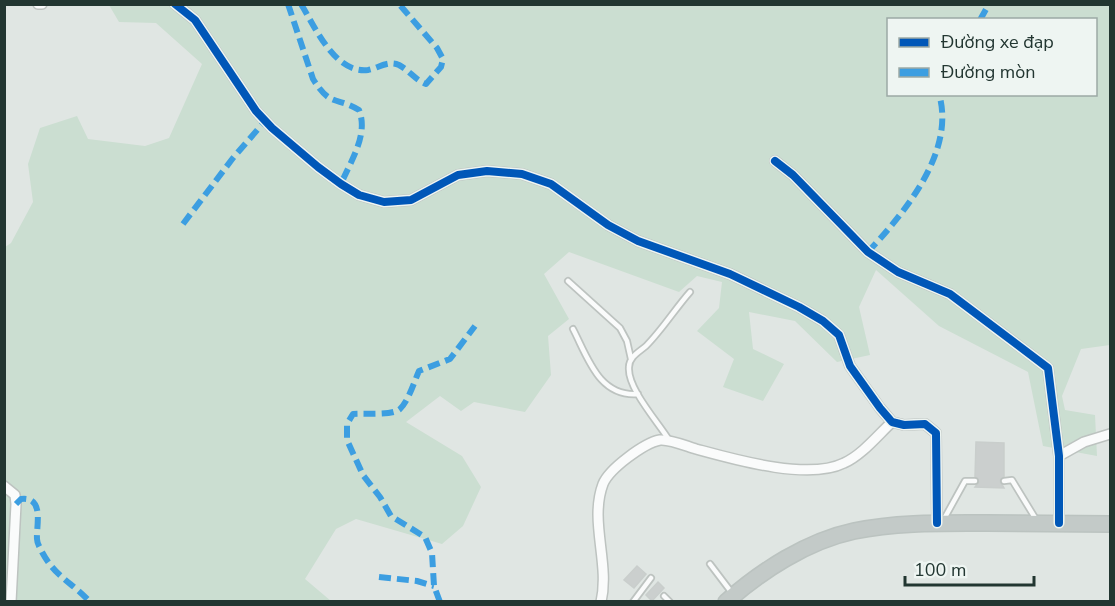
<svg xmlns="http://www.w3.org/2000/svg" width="1115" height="606" viewBox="0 0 1115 606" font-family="'Nunito Sans',sans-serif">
	<rect width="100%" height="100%" fill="#e0e6e3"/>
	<path fill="#cbded1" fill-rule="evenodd" d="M109 5H1110V345L1081 349 1062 396 1065 410 1095 415 1097 456 1043 446 1028 372 939 326 876 270 859 307 870 355 837 362 795 321 749 312 753 349 784 364 763 401 723 387 734 359 697 331 719 308 722 282 697 276 679 292 569 252 544 274 569 319 548 336 551 375 525 412 474 402 461 411 440 396 406 422 462 456 481 487 463 526 442 544 356 519 336 529 305 579 331 601 5 602V247L11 243 33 202 28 164 40 128 77 116 88 139 145 146 169 138 202 64 156 23 119 22ZM888 20H1096V94H888Z"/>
	<path fill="#cbcfce" stroke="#c9cecc" stroke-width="1.5" d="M976 442 1004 443V477L1000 481 1004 488 975 487 979 482 975 477Z
		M637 566 646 574 634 588 624 580Z
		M658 582 664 588 652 601 646 595Z"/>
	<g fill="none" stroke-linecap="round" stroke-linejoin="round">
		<defs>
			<path id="service" d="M568 281 620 328 627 341 631 359
				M573 329C588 358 599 397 638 394
				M669 440C658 422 627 388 629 367 629 357 639 352 646 346 662 330 675 309 690 292
				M1004 481 1012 480 1037 521
				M944 519 965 481H975
				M710 564 732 593
				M664 596 670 602
				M633 602 651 578"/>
			<path id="minor" d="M38 4H42
				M175 4 195 20 256 111 272 128 318 167 341 184 359 195 384 202 411 200 458 175 487 171 522 174 551 184 608 225 638 241 730 274 799 307 823 321 839 335 850 366 880 408 892 422 904 425 925 424 936 433 937 523
				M775 161 793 175 868 252 898 272 950 294 1048 368 1059 456V523
				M1059 456 1084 442 1110 434
				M4 486 15 495 16 504 11 602
				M601 602C610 563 589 521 603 484 609 469 644 443 660 440 670 439 686 446 696 449 733 459 808 481 844 463 862 455 878 435 892 422"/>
			<path id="trunk" d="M726 602C761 571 807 541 854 531 897 522 942 523 986 523 1028 523 1069 524 1110 524"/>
		</defs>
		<use href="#service" stroke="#bdc3c0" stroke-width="8"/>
		<use href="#minor" stroke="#bdc3c0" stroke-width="12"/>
		<use href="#trunk" stroke="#bbc3c0" stroke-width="18"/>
		<use href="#service" stroke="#fafbfb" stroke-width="4.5"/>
		<use href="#minor" stroke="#fafbfb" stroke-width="9"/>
		<use href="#trunk" stroke="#c3cac8" stroke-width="15"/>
		<path stroke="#3c9ee1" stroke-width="6" stroke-dasharray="12 6" stroke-linecap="butt" d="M288 4 313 79C331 108 336 96 359 110 369 135 350 162 341 184
			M301 4C315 27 335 74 368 70 379 68 388 60 399 65 410 71 415 80 426 84L441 67 443 59 437 48 399 4
			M980 20 989 4
			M183 224 233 158 265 121
			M868 252C904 213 956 152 939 94
			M16 504 21 499C45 496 36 527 37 539 37 543 40 548 42 552 56 578 72 582 90 602
			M379 577 417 581 434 586
			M440 602 434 586 432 553 425 537 391 516 380 497 363 475 347 440V424L353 414C363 413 392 416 400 409 409 400 414 382 419 371L450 359 475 326"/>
		<defs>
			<path id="cycleway" d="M175 4 195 20 256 111 272 128 318 167 341 184 359 195 384 202 411 200 458 175 487 171 522 174 551 184 608 225 638 241 730 274 799 307 823 321 839 335 850 366 880 408 892 422 904 425 925 424 936 433 937 523
				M775 161 793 175 868 252 898 272 950 294 1048 368 1059 456V523"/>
		</defs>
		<use href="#cycleway" stroke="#eef5f2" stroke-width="11"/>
		<use href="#cycleway" stroke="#0057b8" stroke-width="8"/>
	</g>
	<rect width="1115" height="606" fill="none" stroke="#223631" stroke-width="12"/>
	<rect x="887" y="18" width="210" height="78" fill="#eef5f2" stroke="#9ca9a5" stroke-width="1.5"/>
	<rect x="899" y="38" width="30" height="9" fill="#0057b8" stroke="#9ca9a5" stroke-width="1.5"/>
	<text x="941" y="48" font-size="18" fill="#223631">Đường xe đạp</text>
	<rect x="899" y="68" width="30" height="9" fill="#3c9ee1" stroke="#9ca9a5" stroke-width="1.5"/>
	<text x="941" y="78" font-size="18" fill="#223631">Đường mòn</text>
	<path d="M905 576v9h129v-9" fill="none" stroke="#223631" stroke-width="3"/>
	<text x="914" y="576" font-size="18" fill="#223631" stroke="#eef5f2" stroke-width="4.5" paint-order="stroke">100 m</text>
</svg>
